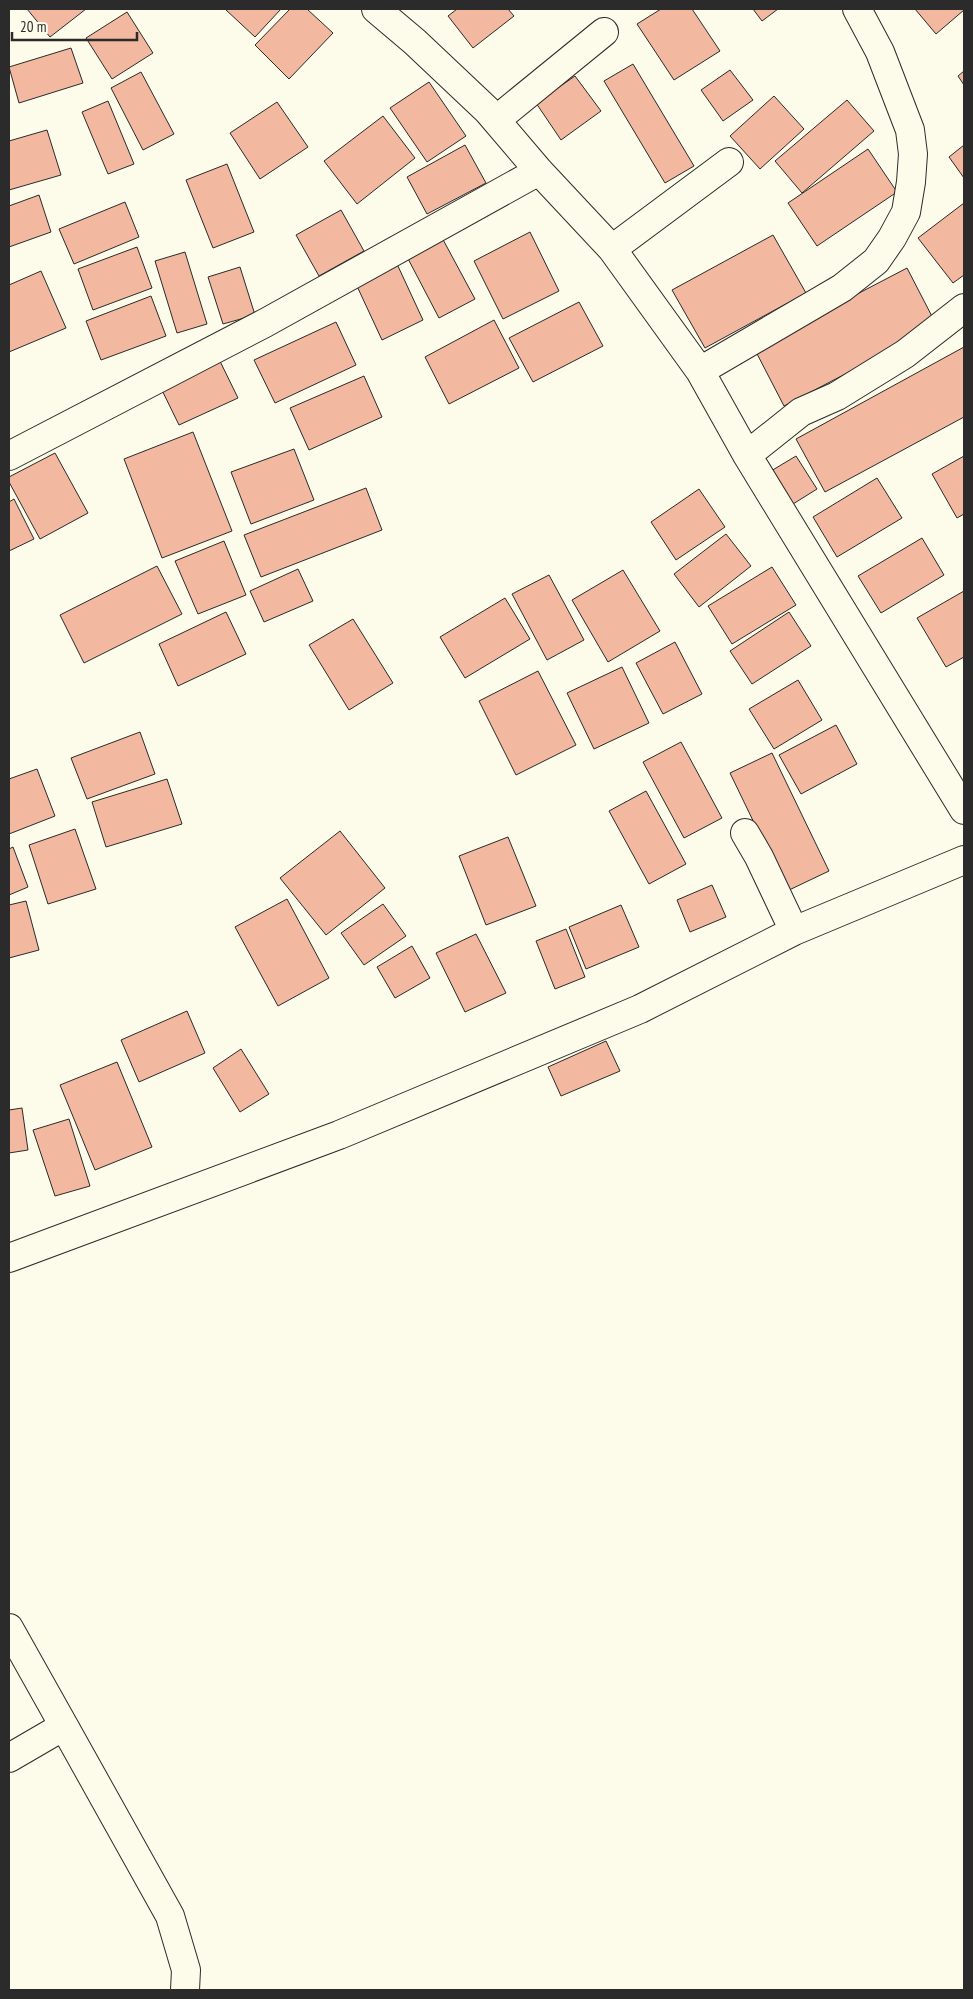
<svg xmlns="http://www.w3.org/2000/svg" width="973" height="1999" viewBox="0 0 973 1999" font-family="'PT Sans Narrow',sans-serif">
	<rect width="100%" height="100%" fill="#fdfbea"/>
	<path fill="#f2b8a0" stroke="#2b2b2b" d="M27 9H86L50 37Z
		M225 9H281L255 37Z
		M290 9H307L333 33 289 79 255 45Z
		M457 9H508L514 16 473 48 448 16Z
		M661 9H692L720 51 674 80 637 24Z
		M753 9H778L762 21Z
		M915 9H964V10L936 34Z
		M127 12 153 53 112 79 86 38Z
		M71 48 83 83 19 103 9 67Z
		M633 64 694 166 665 183 604 81Z
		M730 70 753 100 723 121 701 90Z
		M964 71V85L958 76Z
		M141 72 174 134 143 150 111 88Z
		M575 76 601 111 561 140 536 103Z
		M429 82 466 136 427 162 390 108Z
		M774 96 804 129 760 169 730 136Z
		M847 100 874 131 802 193 775 161Z
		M108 101 134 164 108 174 82 112Z
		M277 102 308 147 260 179 230 133Z
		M383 116 415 158 357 204 324 161Z
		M47 130 61 175 9 190V141Z
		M465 145 486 183 427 214 407 177Z
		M964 145V178L949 157Z
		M868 149 897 192 817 246 788 203Z
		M227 164 254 232 213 248 186 180Z
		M39 195 51 232 9 247V206Z
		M125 202 139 237 74 264 59 229Z
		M964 203V275L953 283 918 238Z
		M341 210 364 251 319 276 296 235Z
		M530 232 559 291 503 319 474 261Z
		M440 234 475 299 439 318 405 253Z
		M773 235 806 293 705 348 672 290Z
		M137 247 152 288 93 310 78 269Z
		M185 252 207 324 177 333 155 261Z
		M397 264 423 320 382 340 356 284Z
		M240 267 255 315 223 324 208 277Z
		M907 268 937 326 784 406 754 348Z
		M41 271 66 328 9 352V285Z
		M151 296 166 336 101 360 86 321Z
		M579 302 603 346 533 382 509 338Z
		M494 320 519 368 449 404 425 357Z
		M336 322 356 365 275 403 254 360Z
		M964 347V417L825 492 796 439Z
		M216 353 238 398 179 425 157 380Z
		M364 376 382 417 309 450 290 408Z
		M193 432 232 531 162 558 124 459Z
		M294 449 314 500 251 524 231 472Z
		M55 453 88 513 40 539 9 482V477Z
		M796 456 817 489 793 504 771 471Z
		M964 456V514L957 518 932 474Z
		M877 478 902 518 837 557 813 517Z
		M366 488 382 530 261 577 244 535Z
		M699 489 725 527 676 560 651 522Z
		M14 499 34 539 9 551V502Z
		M726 534 751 566 699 607 674 574Z
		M922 538 944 575 881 613 858 576Z
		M224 541 246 595 198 614 175 561Z
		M157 566 182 614 84 663 60 615Z
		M772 567 796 605 732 644 708 606Z
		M298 569 313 601 264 622 250 591Z
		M623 570 660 631 608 662 572 600Z
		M549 575 584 640 547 660 512 594Z
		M964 591V657L946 667 917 618Z
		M505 598 530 639 465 678 440 637Z
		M226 612 246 654 178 686 159 644Z
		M789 612 811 646 752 684 730 651Z
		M353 619 393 683 349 710 309 645Z
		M675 642 702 694 663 714 636 663Z
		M622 667 649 723 594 749 567 693Z
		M538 671 576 745 516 775 479 701Z
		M798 680 822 720 774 749 749 709Z
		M836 725 857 764 801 794 779 755Z
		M140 732 155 774 87 799 71 758Z
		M681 742 722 818 684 838 643 762Z
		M772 753 829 871 787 891 730 773Z
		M37 769 55 816 9 834V779Z
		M167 779 182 824 106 847 92 802Z
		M646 791 686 864 649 884 609 811Z
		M75 829 96 889 48 904 29 845Z
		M340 831 385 888 326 935 280 878Z
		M508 837 536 906 486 925 459 856Z
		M13 847 28 887 9 895V849Z
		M712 885 726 917 690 932 677 900Z
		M287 899 329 978 278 1006 235 927Z
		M26 901 39 950 9 958V905Z
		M383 904 406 936 364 965 341 933Z
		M621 905 639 947 586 969 569 927Z
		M566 929 585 977 555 989 536 941Z
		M476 934 506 993 465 1012 436 953Z
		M412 946 430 978 395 998 377 967Z
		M187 1011 205 1053 139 1082 121 1040Z
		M606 1041 620 1071 561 1096 548 1067Z
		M241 1049 269 1094 240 1112 213 1068Z
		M117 1062 152 1147 95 1170 60 1085Z
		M22 1108 28 1150 9 1153V1110Z
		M69 1119 90 1186 55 1196 33 1130Z"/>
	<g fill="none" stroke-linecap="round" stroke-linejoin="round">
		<defs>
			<path id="minor" d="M376 9 415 42 487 110 539 171 612 249 700 371 747 455 964 810
				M496 120 604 32
				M612 249 729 162
				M700 371 842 288 876 261 892 238 906 212 911 182 913 154 910 130 880 52 857 9
				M747 455 801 412 837 396 905 354 964 308
				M9 456 265 323 539 171
				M745 833 759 857 794 931
				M9 1258 339 1135 640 1009 794 931 964 860
				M9 1628 64 1726
				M9 1758 64 1726 170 1916 186 1970 185 1990"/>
		</defs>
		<use href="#minor" stroke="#2b2b2b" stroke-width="30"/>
		<use href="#minor" stroke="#fdfbea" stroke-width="28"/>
	</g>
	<rect width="973" height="1999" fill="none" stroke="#2b2b2b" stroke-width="20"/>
	<path d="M12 32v8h125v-8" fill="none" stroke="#2b2b2b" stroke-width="2.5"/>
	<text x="20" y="32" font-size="15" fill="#2b2b2b" stroke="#fdfbea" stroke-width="4" paint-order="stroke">20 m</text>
</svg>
